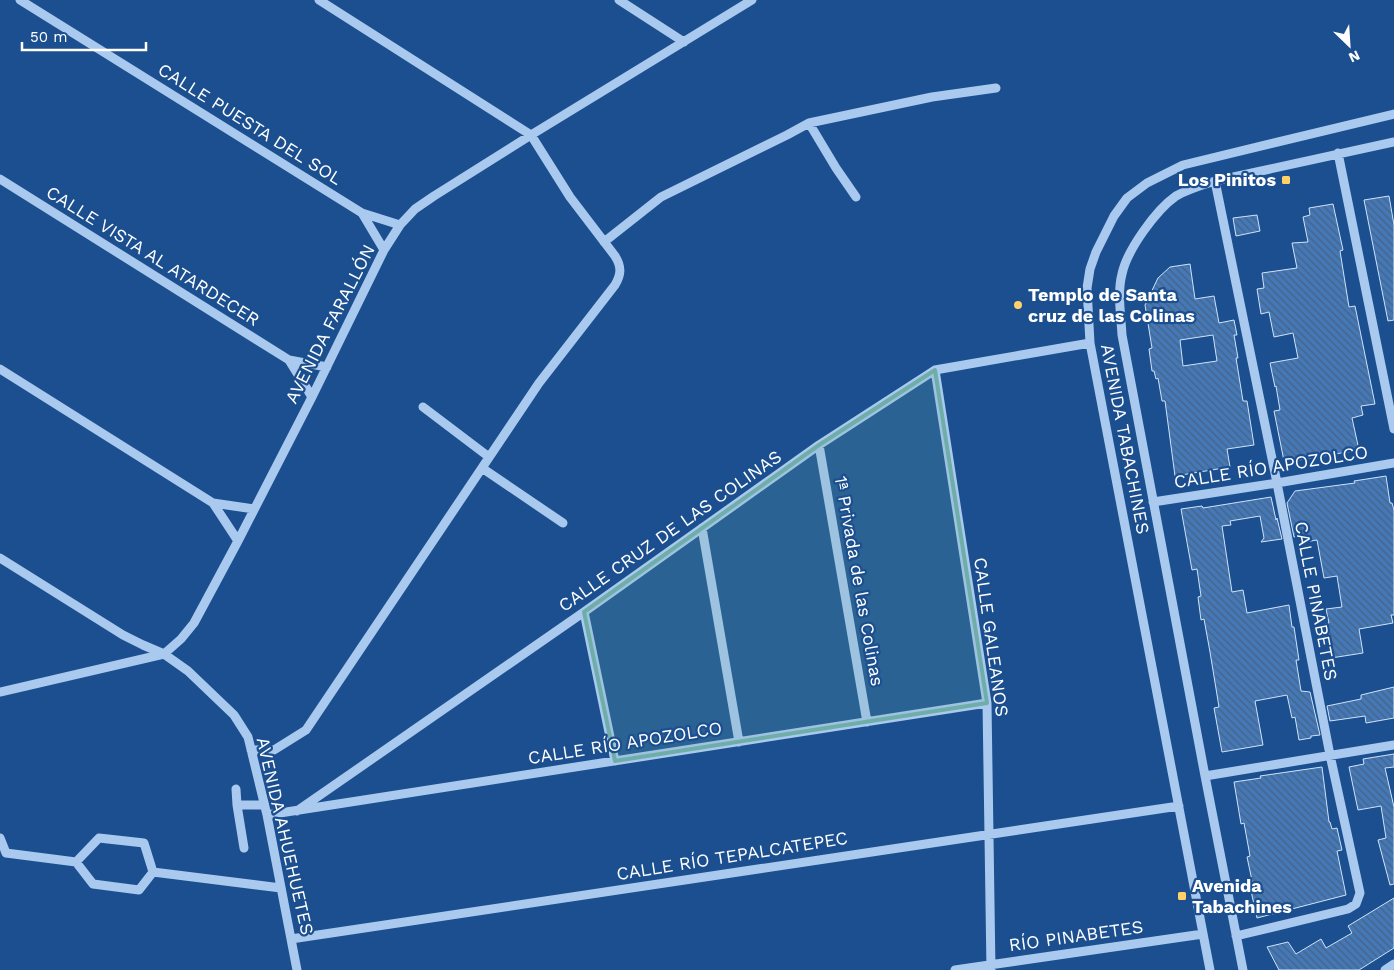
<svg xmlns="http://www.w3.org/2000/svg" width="1394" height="970" viewBox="0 0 1394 970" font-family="'Work Sans',sans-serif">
	<defs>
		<pattern id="building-back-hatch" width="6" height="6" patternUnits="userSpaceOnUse" patternTransform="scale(1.25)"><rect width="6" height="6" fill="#4478b7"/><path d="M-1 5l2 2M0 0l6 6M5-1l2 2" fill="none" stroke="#486282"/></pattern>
	</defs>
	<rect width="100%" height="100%" fill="#1b4f8f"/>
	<path fill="url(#building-back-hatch)" stroke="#cfe3fa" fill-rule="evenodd" d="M1389 196 1394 225V320L1388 321 1364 200Z
		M1333 204 1343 250 1340 251 1349 307 1355 306 1375 404 1361 406 1363 415 1352 418 1359 450 1293 461V459L1284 461 1274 411 1280 410 1276 386 1275 387 1270 363 1298 358 1293 333 1274 337 1269 312 1261 314 1257 289 1264 288 1262 273 1297 268 1292 243 1308 242 1303 217 1310 215 1309 208Z
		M1257 215 1260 231 1236 236 1233 218Z
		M1190 264 1195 299 1214 296 1219 323 1234 320 1237 335H1234L1238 358H1236L1243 401H1247L1254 445 1227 449 1230 467 1175 476 1165 401H1162L1158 378 1156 379 1154 371H1152L1149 349 1152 348 1145 305 1158 278 1170 267ZM1213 335 1217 361 1183 366 1180 340Z
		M1386 476 1390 503H1392L1394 510V615H1391L1393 623 1359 629 1363 653 1331 658 1325 624 1329 623 1326 609 1342 607 1337 576 1324 578 1317 540 1305 542V537L1300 538V536L1294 537 1287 503 1295 491 1355 483 1354 481Z
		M1271 497 1276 520 1277 518 1282 539 1261 542 1264 538 1260 516 1230 521 1231 525 1222 526 1232 592 1243 590 1247 613 1289 605 1292 627H1294L1299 660H1296L1301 691 1310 692 1320 735 1311 736V738L1299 740 1295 717 1292 718 1287 695 1255 701 1263 745 1222 752 1214 708 1219 707 1210 652 1204 619 1201 620 1198 597 1201 596 1197 569 1192 570 1181 509 1202 506 1203 508Z
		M1394 687V718L1366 723 1365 716 1330 721 1327 706 1361 699V695Z
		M1394 754V767L1385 768 1394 807V884L1390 885 1378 840 1386 838 1381 806 1358 810 1349 767 1364 764 1363 759Z
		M1322 767 1329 822H1330L1332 829 1337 828 1342 850 1337 851 1346 895 1257 918 1251 891 1254 890 1247 857 1250 856 1244 823 1241 824 1234 782 1261 778 1260 776Z
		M1394 898V948L1359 970H1279L1267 947 1288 942 1296 954 1321 939 1326 948 1352 933 1348 926Z"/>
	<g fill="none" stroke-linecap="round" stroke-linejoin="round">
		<path stroke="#a9c9ee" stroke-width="9" d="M20 0 362 213 400 225
			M619 0 684 42
			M809 123 836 168 856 197
			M1338 153 1394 429
			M0 179 289 360 327 367
			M1215 181 1277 483 1330 755 1360 893 1356 904 1348 909 1236 936
			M362 213 384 250
			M604 242 661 197 787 135 809 123 932 97 996 88
			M289 360 312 397
			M0 369 213 503 254 509
			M935 370 987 703 991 970
			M423 407 489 457
			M819 445 867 722
			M482 468 563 523
			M1153 502 1277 483 1394 463
			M213 503 238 541
			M702 528 739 742
			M0 558 123 635 143 645 164 654 188 671 234 715 248 737 267 815 297 970
			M584 612 615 761
			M0 692 164 654 181 639 194 623 238 541 312 397 384 250 400 225 415 209 434 196 531 135 752 0
			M251 750H274L306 730 539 383 615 285C621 275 622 267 615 256L570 197 531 135 319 0
			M1205 776 1394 745
			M236 789 237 805
			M297 811 584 612 819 445 935 370 1090 343
			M267 815 987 703
			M0 838 6 853
			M244 848 237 805H265
			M6 853 76 862 93 884 139 890 153 872
			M76 862 99 838 144 843 153 872
			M153 872 281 888
			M291 939 1179 806
			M955 970 1203 934
			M1210 970 1090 343 1087 288 1090 269 1096 252 1114 216 1127 198 1147 183 1183 165 1394 114
			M1243 970 1205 776 1122 335C1121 315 1117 293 1122 274 1127 250 1156 210 1176 196 1188 189 1202 185 1215 181L1394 142
			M1385 970 1394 964"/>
	</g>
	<path fill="#6fada8" fill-opacity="0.2" stroke="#6fada8" stroke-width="4" stroke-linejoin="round" d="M935 370 987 703 615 761 584 612 819 445Z"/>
	<g fill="#ffd166" stroke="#1b4f8f" stroke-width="2">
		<rect x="1281" y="175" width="10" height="10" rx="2.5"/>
		<circle cx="1018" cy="305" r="5"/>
		<rect x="1177" y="891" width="10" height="10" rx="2.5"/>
	</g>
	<g text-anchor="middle" stroke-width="4.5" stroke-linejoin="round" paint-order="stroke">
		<g font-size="18" fill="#fff" stroke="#1b4f8f">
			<text transform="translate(250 124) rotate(32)" y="6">CALLE PUESTA DEL SOL</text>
			<text transform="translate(153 256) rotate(32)" y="6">CALLE VISTA AL ATARDECER</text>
			<text transform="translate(330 324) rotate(-63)" y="6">AVENIDA FARALLÓN</text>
			<text transform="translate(1125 439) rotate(79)" y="6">AVENIDA TABACHINES</text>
			<text transform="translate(1271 467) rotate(-9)" y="6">CALLE RÍO APOZOLCO</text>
			<text transform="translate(670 531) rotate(-35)" y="6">CALLE CRUZ DE LAS COLINAS</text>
			<text transform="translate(859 581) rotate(80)" y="6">1ª Privada de las Colinas</text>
			<text transform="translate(1316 601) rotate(79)" y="6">CALLE PINABETES</text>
			<text transform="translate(991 637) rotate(82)" y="6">CALLE GALEANOS</text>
			<text transform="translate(625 743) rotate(-9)" y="6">CALLE RÍO APOZOLCO</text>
			<text transform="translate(285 836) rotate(77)" y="6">AVENIDA AHUEHUETES</text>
			<text transform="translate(732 856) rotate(-9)" y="6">CALLE RÍO TEPALCATEPEC</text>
			<text transform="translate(1076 936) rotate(-8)" y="6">RÍO PINABETES</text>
		</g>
		<g font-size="18" font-weight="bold" fill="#fff" stroke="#1b4f8f" text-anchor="start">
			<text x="1276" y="186" text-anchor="end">Los Pinitos</text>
			<text x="1028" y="301">Templo de Santa<tspan x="1028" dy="21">cruz de las Colinas</tspan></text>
			<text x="1192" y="892">Avenida<tspan x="1192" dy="21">Tabachines</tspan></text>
		</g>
	</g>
	<g transform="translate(1349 45) rotate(155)" stroke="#1b4f8f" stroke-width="4" paint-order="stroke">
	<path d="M0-4L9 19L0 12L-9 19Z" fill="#ffffff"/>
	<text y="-8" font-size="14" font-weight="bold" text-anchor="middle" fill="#ffffff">N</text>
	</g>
	<path d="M22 42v8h124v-8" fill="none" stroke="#ffffff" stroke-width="2.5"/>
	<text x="30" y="42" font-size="15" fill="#ffffff" stroke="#1b4f8f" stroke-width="4" paint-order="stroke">50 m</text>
</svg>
